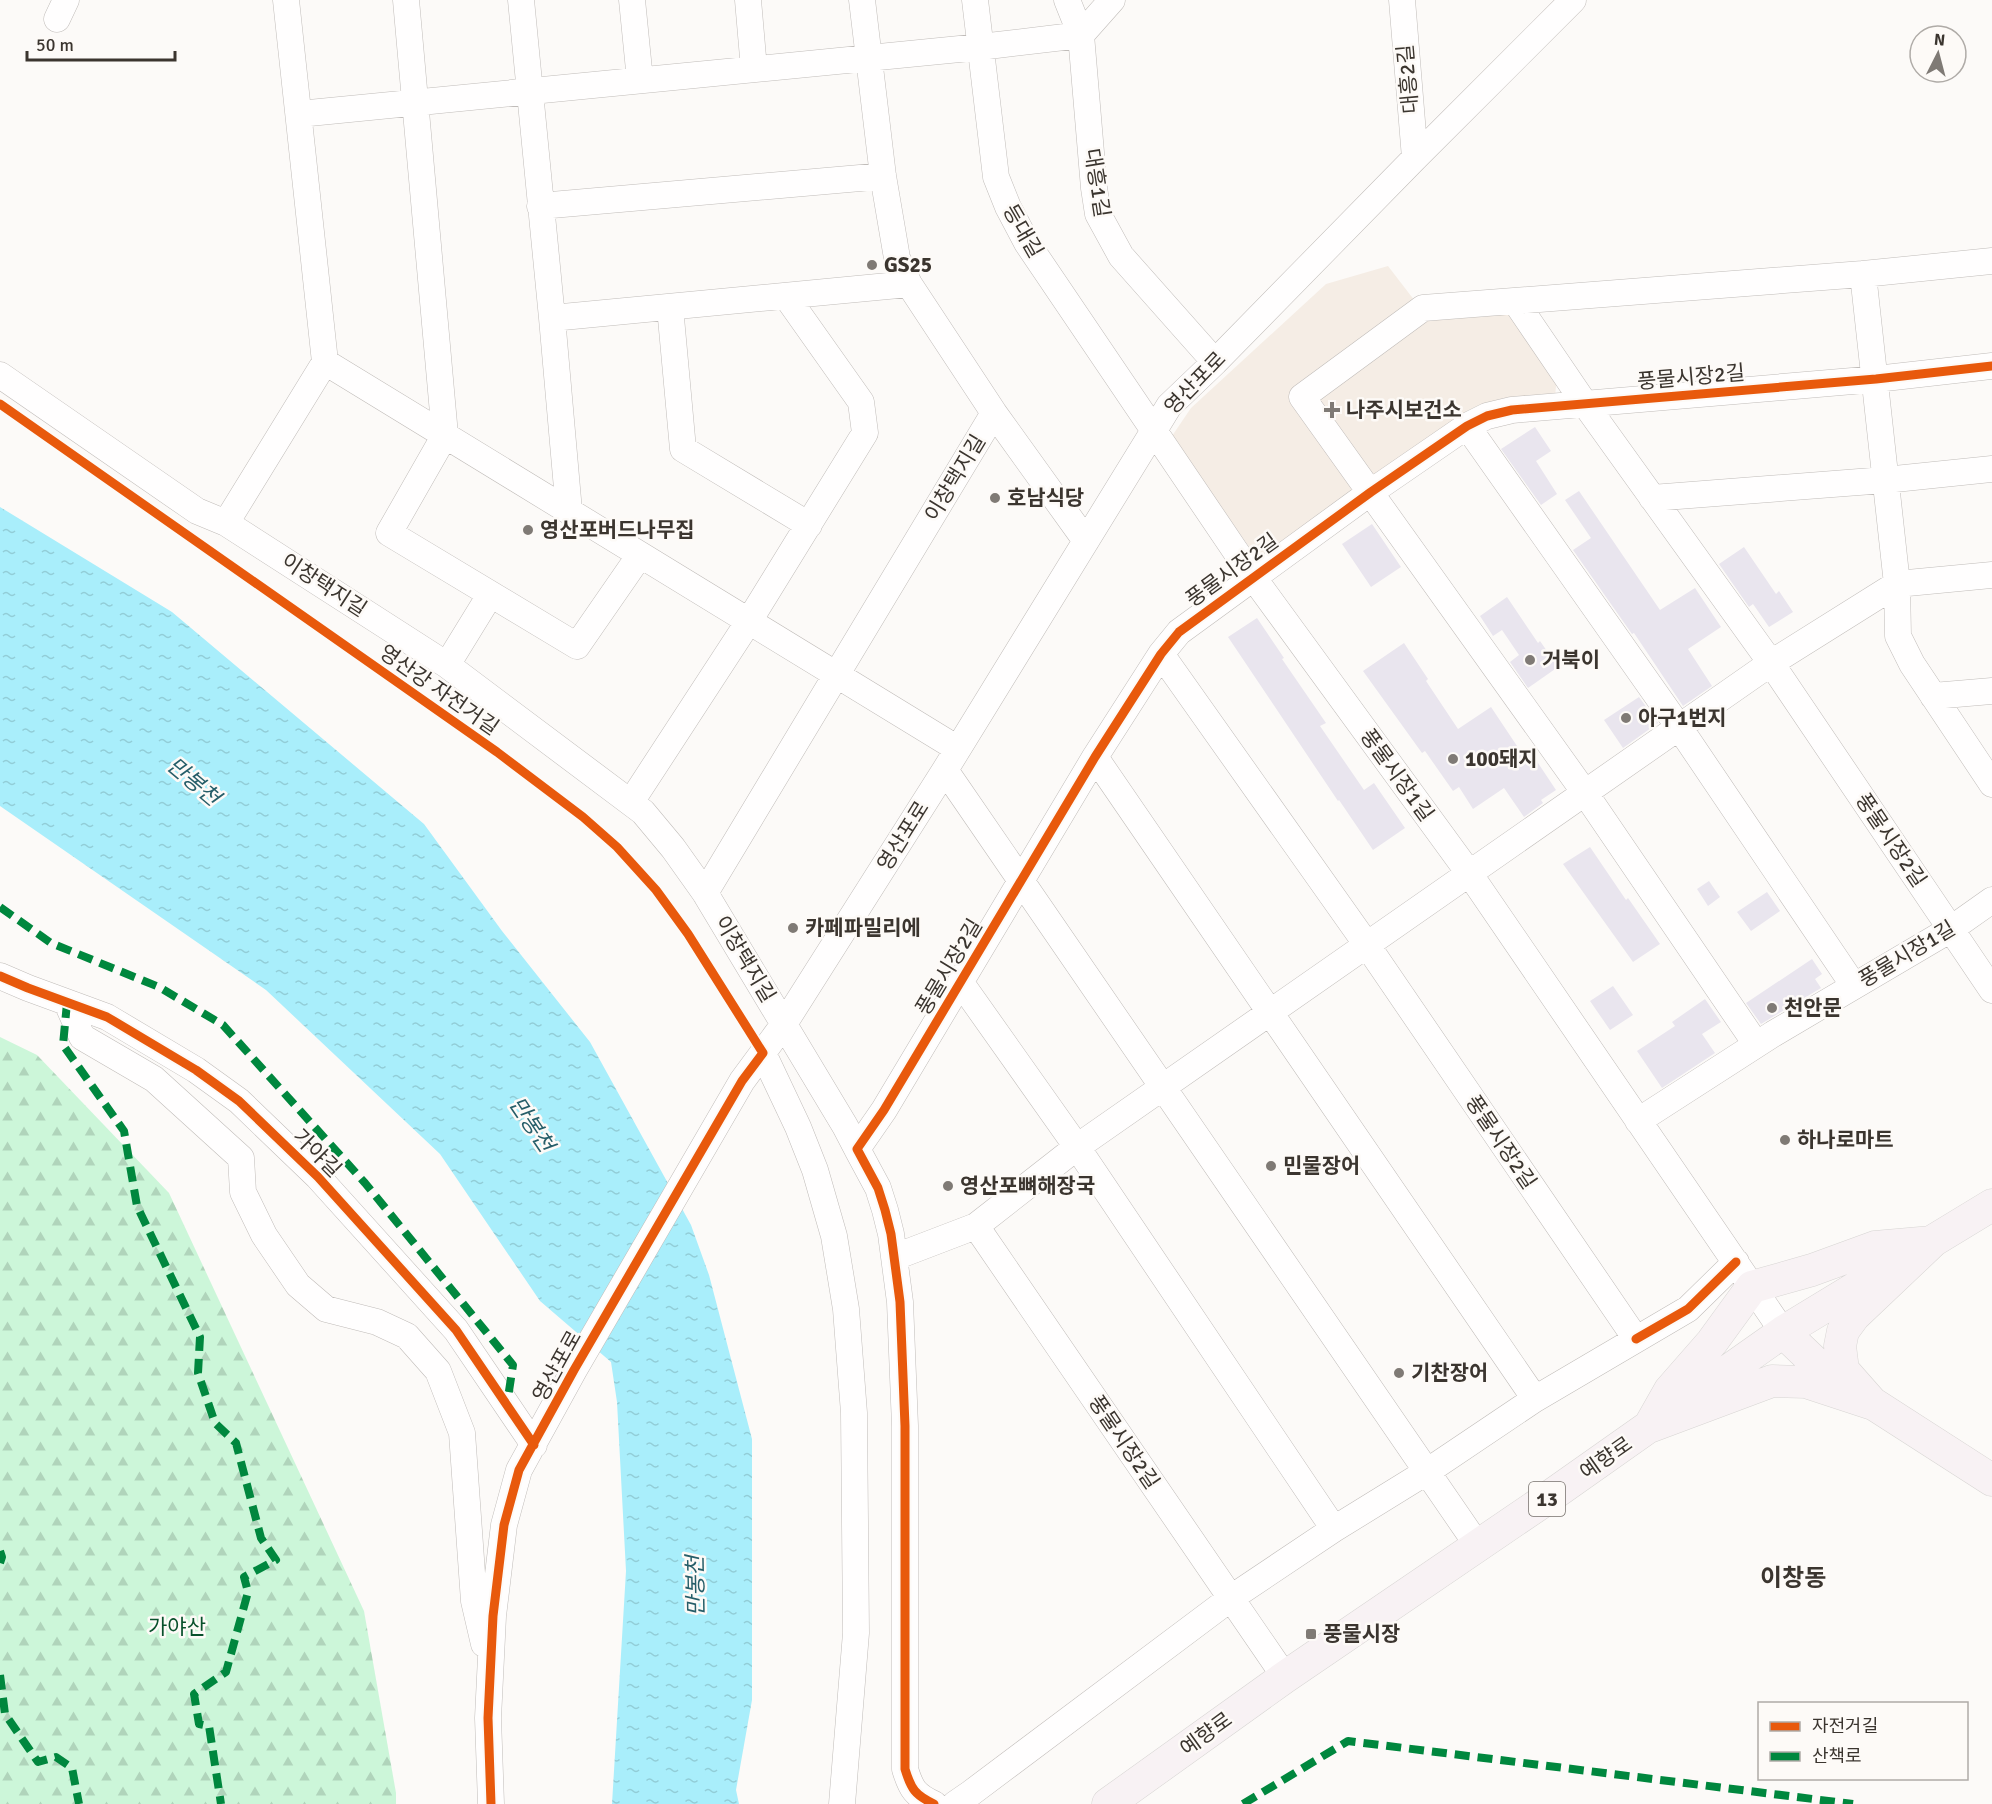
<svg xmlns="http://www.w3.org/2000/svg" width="1992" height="1804" viewBox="0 0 1992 1804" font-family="Signika,'Noto Sans KR',sans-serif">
	<defs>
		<pattern id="forest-firs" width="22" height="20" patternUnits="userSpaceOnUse" patternTransform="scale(1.5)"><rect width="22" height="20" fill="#ccf6d9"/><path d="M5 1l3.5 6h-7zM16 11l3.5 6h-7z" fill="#b0d4bb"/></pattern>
		<pattern id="water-ripples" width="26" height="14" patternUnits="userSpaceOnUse" patternTransform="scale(1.5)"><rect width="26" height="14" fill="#a9eefb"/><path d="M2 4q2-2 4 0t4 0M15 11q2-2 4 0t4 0" fill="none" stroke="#92cdd7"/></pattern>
	</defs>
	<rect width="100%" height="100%" fill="#fcfaf8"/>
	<path fill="#f5ede5" d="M1388 266 1428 318 1510 308 1557 377 1555 396 1507 402 1269 557H1256L1172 436 1191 408 1326 284Z"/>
	<path fill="url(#forest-firs)" d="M0 1037 37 1055 169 1193 364 1611 396 1793V1804H0Z"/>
	<path fill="url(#water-ripples)" d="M0 507 172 612 424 824 502 931 590 1042 691 1225 709 1275 752 1439V1700L736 1790 739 1804H612L626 1571 617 1402 611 1362 540 1301 440 1154 266 990 0 806Z"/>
	<path fill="#e9e5ee" d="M1535 427 1551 451 1536 461 1557 494 1541 505 1501 449Z
		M1579 491 1660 610 1695 588 1721 627 1688 649 1712 686 1683 706 1634 633 1632 634 1573 550 1591 538 1565 500Z
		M1372 524 1401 567 1371 587 1342 544Z
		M1744 547 1776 594 1779 591 1793 612 1769 627 1753 604 1749 607 1719 564Z
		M1507 597 1538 643 1540 641 1558 667 1528 688 1510 662 1519 655 1502 630 1493 636 1480 616Z
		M1257 618 1284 658 1282 659 1326 723 1320 726 1364 790 1374 783 1405 828 1373 850 1339 800 1338 801 1228 637Z
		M1404 643 1428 679 1426 681 1458 729 1491 707 1529 764 1536 760 1556 790 1541 800 1543 803 1524 817 1504 788 1473 809 1459 787 1453 791 1425 751 1422 753 1363 671Z
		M1639 697 1658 723 1623 748 1604 720Z
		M1590 847 1626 900 1628 898 1660 944 1633 962 1563 864Z
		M1709 881 1720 897 1708 906 1697 889Z
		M1767 892 1780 911 1751 931 1737 912Z
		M1812 959 1822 974 1815 979 1821 988 1761 1024 1746 1003Z
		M1613 986 1633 1015 1610 1030 1590 1001Z
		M1705 999 1721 1022 1702 1034 1715 1053 1662 1088 1637 1051 1675 1026 1672 1022Z"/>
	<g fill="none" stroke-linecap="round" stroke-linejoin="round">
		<defs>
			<path id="minor" d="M286 0 325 362 226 523 447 665 643 812 673 848 705 893 845 1126 857 1149
				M406 0 445 435 389 533 577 646 640 555
				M521 0 552 318 569 511
				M632 0 640 80
				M748 0 754 69
				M862 0 883 176 897 258 909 284 994 413 1086 541
				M975 0 996 177 1008 207 1027 243 1253 577 1469 873 1783 1332
				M1067 0 1081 35 1094 188 1098 214 1121 256 1215 362
				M1402 0 1415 158
				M57 19 66 0
				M1081 35 1112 0
				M299 114 980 47 1081 35
				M540 206 883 176
				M1863 274 1897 584 1898 636 1912 664 1992 784
				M1515 301 1585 404 1771 663 1992 990
				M670 307 683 449 809 525
				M552 318 909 284
				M325 362 958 749
				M0 375 197 511 226 523
				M1467 426 1679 727 1854 986
				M1652 498 1885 480 1992 469
				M1161 654 1367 945 1636 1339
				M447 665 490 595
				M1933 696 1992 691
				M1095 757 1535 1399
				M945 770 1478 1546
				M631 802 749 621 865 433 861 402 786 296
				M705 893 994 413
				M0 976 28 988 107 1017 196 1070 239 1101 318 1177 456 1330 534 1445
				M961 983 1077 1147 1334 1529
				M67 1003 82 1037 154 1079 241 1158 243 1192 264 1235 298 1285 326 1309 377 1322 407 1336 438 1371 462 1433 474 1601 484 1644
				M1756 1044 1585 793 1302 397 1423 308 1863 274 1992 261
				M763 1053 798 1127 815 1170 834 1236 846 1309 854 1413 856 1633 842 1804
				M1638 1121 1773 1034 1951 929 1992 900
				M976 1226 1285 1677
				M895 1257 976 1226 1077 1147 1771 663 1897 584 1992 575
				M491 1804 488 1718 493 1616 504 1525 519 1470 574 1370 742 1081 784 1024 945 770 1169 406 1215 362 1415 158 1573 0
				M934 1804C915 1795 911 1789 905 1769V1426L900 1302 891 1234 885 1210 878 1188 857 1149 884 1110 1095 757 1161 654 1179 632 1371 492 1467 426 1487 416 1512 410 1876 379 1992 366
				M955 1804 971 1793 1231 1598 1334 1529 1428 1471 1535 1399 1688 1309 1736 1262"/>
			<path id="major" d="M1932 1242 1854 1316 1843 1331 1840 1346 1843 1370 1873 1404 1806 1382 1772 1381 1649 1427 1670 1390 1712 1342 1752 1287 1812 1270 1875 1247Z
				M1783 1332 1827 1374 1992 1480
				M1108 1804 1285 1677 1542 1502 1783 1332 1992 1205"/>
		</defs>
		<use href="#minor" stroke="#c0bcb9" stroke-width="27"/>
		<use href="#major" stroke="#d7d5d3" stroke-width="33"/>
		<use href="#minor" stroke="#fffefe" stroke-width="26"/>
		<use href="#major" stroke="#f8f2f4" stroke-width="32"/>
		<path stroke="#00873e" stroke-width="8" stroke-dasharray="15 8" stroke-linecap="butt" d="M0 907 51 943 159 987 223 1025 365 1183 513 1365 507 1404
			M67 1003 63 1045 124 1131 137 1206 200 1337 198 1373 215 1423 236 1443 261 1538 276 1560 244 1577 248 1592 226 1672 194 1694 199 1724 209 1726 221 1804
			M0 1551 2 1557 0 1563
			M0 1675 5 1714 38 1762 56 1757 72 1768 79 1804
			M1243 1804 1348 1741 1853 1804"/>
		<defs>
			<path id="cycleway" d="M0 404 497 752 583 817 617 847 656 890 688 934 763 1053 742 1081 574 1370 519 1470 504 1525 493 1616 488 1718 491 1804
				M0 976 28 988 107 1017 196 1070 239 1101 318 1177 456 1330 534 1445
				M1636 1339 1688 1309 1736 1262
				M934 1804C915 1795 911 1789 905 1769V1426L900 1302 891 1234 885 1210 878 1188 857 1149 884 1110 1095 757 1161 654 1179 632 1371 492 1467 426 1487 416 1512 410 1876 379 1992 366"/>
		</defs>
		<use href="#cycleway" stroke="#fdfaf7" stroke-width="13"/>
		<use href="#cycleway" stroke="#e8590c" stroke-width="9"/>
	</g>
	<g fill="#7f7a75" stroke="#fdfaf7" stroke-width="2">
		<circle cx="872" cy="265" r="6"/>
		<path d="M1329 401h6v6h6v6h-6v6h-6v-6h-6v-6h6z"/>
		<circle cx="995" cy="498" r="6"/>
		<circle cx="528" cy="530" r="6"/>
		<circle cx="1530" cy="660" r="6"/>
		<circle cx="1626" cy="718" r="6"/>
		<circle cx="1453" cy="759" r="6"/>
		<circle cx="793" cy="928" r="6"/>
		<circle cx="1772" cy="1008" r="6"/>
		<circle cx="1785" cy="1140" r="6"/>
		<circle cx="1271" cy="1166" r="6"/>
		<circle cx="948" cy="1186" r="6"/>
		<circle cx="1399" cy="1373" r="6"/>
		<rect x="1305" y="1628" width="12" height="12" rx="3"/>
	</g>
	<g text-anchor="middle" stroke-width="5" stroke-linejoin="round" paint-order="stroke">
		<rect fill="#fdfaf7" stroke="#75706b" stroke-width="1.5" x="1529" y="1482" width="36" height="34" rx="4.5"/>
		<g font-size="20" font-weight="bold" fill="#3b352f">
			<text x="1547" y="1506">13</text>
		</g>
		<g font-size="21" fill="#3b352f" stroke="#fdfaf7">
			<text transform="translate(1408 79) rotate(-95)" y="7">대흥2길</text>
			<text transform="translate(1097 183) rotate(81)" y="7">대흥1길</text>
			<text transform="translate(1023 231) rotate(60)" y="7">등대길</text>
			<text transform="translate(1691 377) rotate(-5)" y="7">풍물시장2길</text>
			<text transform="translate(1195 383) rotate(-46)" y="7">영산포로</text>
			<text transform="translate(955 478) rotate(-59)" y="7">이창택지길</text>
			<text transform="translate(1232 570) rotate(-36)" y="7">풍물시장2길</text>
			<text transform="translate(324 585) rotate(33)" y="7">이창택지길</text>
			<text transform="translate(439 690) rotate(35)" y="7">영산강 자전거길</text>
			<text transform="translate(1397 775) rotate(54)" y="7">풍물시장1길</text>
			<text transform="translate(903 836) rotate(-58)" y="7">영산포로</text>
			<text transform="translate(1891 840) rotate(56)" y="7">풍물시장2길</text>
			<text transform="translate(1907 954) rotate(-31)" y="7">풍물시장1길</text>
			<text transform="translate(745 959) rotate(59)" y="7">이창택지길</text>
			<text transform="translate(949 967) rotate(-59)" y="7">풍물시장2길</text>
			<text transform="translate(1501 1142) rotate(56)" y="7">풍물시장2길</text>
			<text transform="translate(317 1153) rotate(45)" y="7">가야길</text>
			<text transform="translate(557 1366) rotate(-61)" y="7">영산포로</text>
			<text transform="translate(1124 1442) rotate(56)" y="7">풍물시장2길</text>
			<text transform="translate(1606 1458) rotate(-35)" y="7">예향로</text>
			<text transform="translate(1206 1734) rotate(-36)" y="7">예향로</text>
		</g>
		<g font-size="21" font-weight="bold" fill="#3b352f" stroke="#fdfaf7" text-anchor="start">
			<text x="884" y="272">GS25</text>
			<text x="1346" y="417">나주시보건소</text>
			<text x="1007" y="505">호남식당</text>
			<text x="540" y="537">영산포버드나무집</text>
			<text x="1542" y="667">거북이</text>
			<text x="1638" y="725">아구1번지</text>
			<text x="1465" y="766">100돼지</text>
			<text x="805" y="935">카페파밀리에</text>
			<text x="1784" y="1015">천안문</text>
			<text x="1797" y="1147">하나로마트</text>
			<text x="1283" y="1173">민물장어</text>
			<text x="960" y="1193">영산포뼈해장국</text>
			<text x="1411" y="1380">기찬장어</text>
			<text x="1323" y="1641">풍물시장</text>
		</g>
		<g font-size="21" fill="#09512c" stroke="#fdfaf7">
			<text x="177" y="1634">가야산</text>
		</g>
		<g font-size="22" font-style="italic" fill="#265e69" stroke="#fdfaf7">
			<text transform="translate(194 781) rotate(40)" y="8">만봉천</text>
			<text transform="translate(532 1124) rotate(56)" y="8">만봉천</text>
			<text transform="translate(695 1586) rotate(-91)" y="8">만봉천</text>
		</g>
		<g font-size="24" font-weight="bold" fill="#3b352f" stroke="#fdfaf7">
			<text x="1793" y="1586">이창동</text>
		</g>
	</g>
	<rect x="1758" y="1702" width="210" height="78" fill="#fdfaf7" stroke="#afaba7" stroke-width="1.5"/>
	<rect x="1770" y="1722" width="30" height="9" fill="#e8590c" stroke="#afaba7" stroke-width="1.5"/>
	<text x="1812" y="1732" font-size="18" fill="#3b352f">자전거길</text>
	<rect x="1770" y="1752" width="30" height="9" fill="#00873e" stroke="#afaba7" stroke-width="1.5"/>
	<text x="1812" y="1762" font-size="18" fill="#3b352f">산책로</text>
	<g transform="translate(1938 54) rotate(6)"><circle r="28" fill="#fdfaf7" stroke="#afaba7" stroke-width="1.5"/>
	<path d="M0-4.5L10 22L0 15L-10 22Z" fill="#7f7a75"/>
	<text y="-9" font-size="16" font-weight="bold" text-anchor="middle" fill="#3b352f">N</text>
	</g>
	<path d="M27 51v9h148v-9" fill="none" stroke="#3b352f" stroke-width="3"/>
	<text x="36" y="51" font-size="18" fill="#3b352f" stroke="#fdfaf7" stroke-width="4.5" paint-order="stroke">50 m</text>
</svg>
